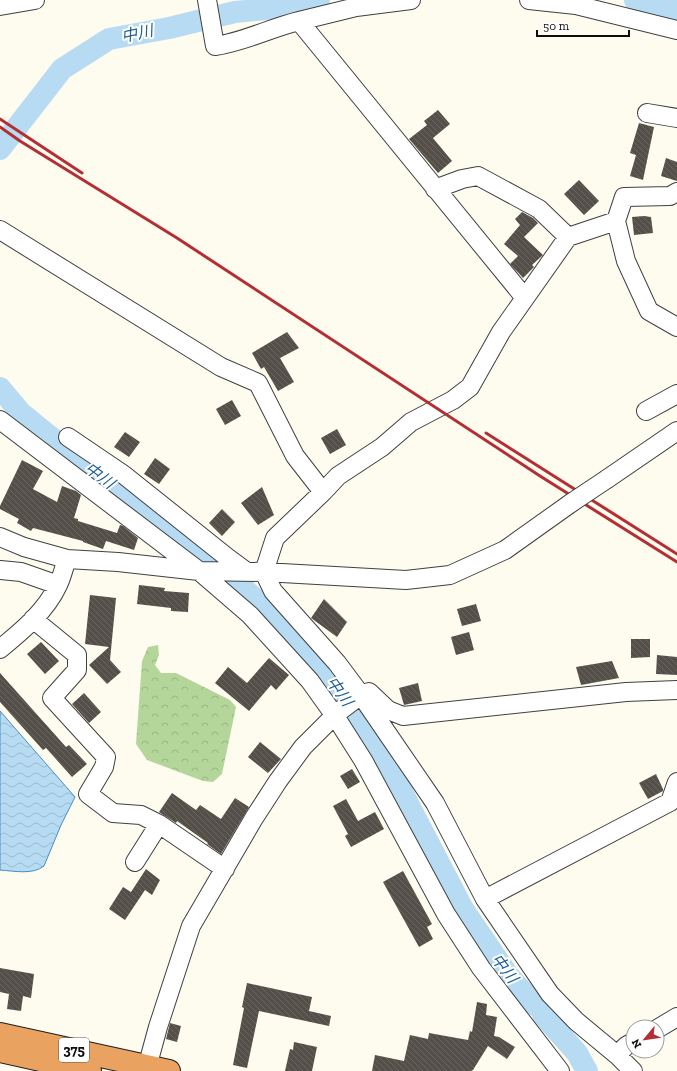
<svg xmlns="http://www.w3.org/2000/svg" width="677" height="1071" viewBox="0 0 677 1071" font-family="'Zilla Slab','Noto Sans JP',serif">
	<defs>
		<pattern id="forest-crowns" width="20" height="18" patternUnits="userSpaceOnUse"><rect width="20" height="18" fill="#b4d69b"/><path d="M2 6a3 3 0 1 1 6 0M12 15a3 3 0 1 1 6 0" fill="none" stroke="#9ab684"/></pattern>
		<pattern id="water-waves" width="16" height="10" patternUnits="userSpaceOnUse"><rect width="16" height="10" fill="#b7dbf2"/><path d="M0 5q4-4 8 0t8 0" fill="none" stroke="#9cbbce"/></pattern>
		<pattern id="building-back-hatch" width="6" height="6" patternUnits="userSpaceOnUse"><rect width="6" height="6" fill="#554f4a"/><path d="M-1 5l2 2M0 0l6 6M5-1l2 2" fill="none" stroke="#686460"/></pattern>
	</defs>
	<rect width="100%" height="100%" fill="#fefbef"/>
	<path fill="url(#forest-crowns)" d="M158 645 159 655 155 665 161 673H176L230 700 236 707 222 774 213 782 203 781 147 760 136 744 142 661 148 647Z"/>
	<path fill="url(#water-waves)" stroke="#438ec4" d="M0 711 75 797 61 825 44 866C33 875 14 871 0 870Z"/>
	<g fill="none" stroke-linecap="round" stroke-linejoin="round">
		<path stroke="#b7dbf2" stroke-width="22" d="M635 0 677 9
			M0 149 62 69 109 39 169 28 235 12 267 9 319 0
			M0 388 21 413 74 456 201 550 288 629 335 682 378 746 463 909 508 975 534 1004 543 1010V1015L577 1053 587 1071"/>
	</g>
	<path fill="url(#building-back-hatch)" d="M438 110 450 124 433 138 452 161 438 173 409 139 427 125 424 121Z
		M639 123 654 127 643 180 630 176 636 155 630 153Z
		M666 158 677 162V181L661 176Z
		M579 180 599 201 584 215 564 194Z
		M522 212 533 218 538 223 524 237 543 255 532 265 534 267 523 278 510 264 518 256 504 244 520 225 515 219Z
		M644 216 651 217 653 233 634 235 632 217Z
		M287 332 299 348 280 358 294 382 278 391 264 367 261 369 252 353Z
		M232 400 241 416 225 425 216 409Z
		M337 429 346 445 330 454 321 438Z
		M125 432 140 442 129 457 114 447Z
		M155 458 170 469 159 484 144 474Z
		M22 460 43 471 33 489 57 502 62 486 76 491 81 495 74 518 78 519V521L117 533 120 525 123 526 138 538 134 550 106 541 103 549 83 542V541L33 528 31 531 17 523 19 519 0 509V506Z
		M262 487 274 515 258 525 241 503Z
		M222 509 235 522 222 536 209 523Z
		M139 585 165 588 164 591 189 593 188 612 171 611V608L137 604Z
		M90 595 116 598 110 660 121 672 107 684 89 665 109 647 85 644Z
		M324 599 347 622 337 637 311 618Z
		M476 604 481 621 462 626 457 609Z
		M469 632 474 650 456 655 451 637Z
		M631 639H650V657L631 658Z
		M41 642 59 661 45 674 27 654Z
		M657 655 677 657V675L656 674Z
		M269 658 289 675 276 690 271 685 249 711 215 683 228 667 247 683Z
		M612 661 619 678 581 685 576 667Z
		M0 673 66 747 69 745 87 764 72 777 46 748 43 750 0 702Z
		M418 683 422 701 404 705 399 688Z
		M84 693 101 712 89 723 72 704Z
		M260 742 281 759 268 773 248 757Z
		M352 769 360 782 348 789 340 776Z
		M656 774 663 789V791L648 799 639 783Z
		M172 793 196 810 200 805 221 819 235 798 249 807 221 854 207 844 208 843 177 821 176 823 159 812Z
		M346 799 358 821 375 812 384 829 351 847 345 836 348 834 333 806Z
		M146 869 160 880 152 895 145 890 125 920 109 909 123 887 131 892Z
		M403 871 432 924 427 927 433 939 419 947 383 882Z
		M0 968 34 974 31 998 23 996 21 1011 7 1009 9 994 0 992Z
		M247 983 312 997 309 1011 331 1016 329 1026 259 1011 247 1068 233 1065 244 1008 242 1007Z
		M477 1002 487 1004 486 1015 497 1017 494 1036 499 1037 515 1047 507 1059 488 1046 473 1070 471 1071H372L375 1055 404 1061 410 1035 428 1039 429 1033 468 1040 470 1031 472 1032Z
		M170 1023 181 1026 177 1042 166 1039Z
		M294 1042 317 1047 312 1071H285L290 1049 293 1050Z"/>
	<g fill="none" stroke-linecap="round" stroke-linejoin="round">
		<defs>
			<path id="minor" d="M207 0 215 46C244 42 270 28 299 21L525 298
				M529 0 576 5 677 30
				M0 6 35 0
				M299 21 356 7 411 0
				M647 113 677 118
				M435 189 462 179 478 176 539 209 568 237
				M616 221 624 197 670 196 677 192
				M0 230 221 367 258 383 295 456 323 492
				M646 411 677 394
				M0 420 199 571 250 615 310 681 335 716 363 760 446 914 481 968 560 1071
				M68 437 124 475 228 558 247 572
				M607 479 677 431
				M0 537 24 547 67 559 118 562 199 571 264 572 406 580 450 575 505 550 571 503
				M0 570 21 572 58 585
				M33 619 77 655V670L52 698 106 757 104 767 88 794 113 813 141 815 159 824 225 869
				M0 649C22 631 46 611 58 585 62 577 64 567 67 559
				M135 862 159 824
				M485 899 670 802 677 782
				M657 1029 677 1017
				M617 1055 626 1046 633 1042
				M146 1071 158 1027 191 926 254 818 278 781 303 747 337 713 361 695 369 692 388 710 403 716 626 692 677 690
				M633 1071 617 1055 576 1021 550 994 485 899 435 803 361 695 337 663 273 591 264 572 275 538 323 492 338 476 382 447 411 422 453 400 470 387 501 332 568 237 616 221 626 261 649 311 677 327"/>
			<path id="highway" d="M0 1034 169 1071
				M0 1051 90 1071"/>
		</defs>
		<use href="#minor" stroke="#404040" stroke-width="20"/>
		<use href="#highway" stroke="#1e1e1e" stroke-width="24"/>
		<use href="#minor" stroke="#fff" stroke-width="18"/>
		<use href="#highway" stroke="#eaa260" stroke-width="22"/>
		<path stroke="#b42f33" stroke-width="3" d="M0 119 82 173
			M0 127 20 141 177 238 540 476 677 562
			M486 433 677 554"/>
		<defs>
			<path id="minor-bridge" d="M571 503 607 479"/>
		</defs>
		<use href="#minor-bridge" stroke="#404040" stroke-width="20" stroke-linecap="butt"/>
		<use href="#minor-bridge" stroke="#fff" stroke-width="18"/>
	</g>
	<g text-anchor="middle" stroke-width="4" stroke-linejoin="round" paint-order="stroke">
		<rect fill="#fff" stroke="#565656" stroke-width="1" x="59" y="1038" width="30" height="24" rx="3"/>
		<g font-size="14" font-weight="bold" fill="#0d0d0d">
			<text x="74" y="1055">375</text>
		</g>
		<g font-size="16" font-style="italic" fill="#1f6096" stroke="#fff">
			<text transform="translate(137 33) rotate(-12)" y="6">中川</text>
			<text transform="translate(100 475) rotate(37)" y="6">中川</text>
			<text transform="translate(340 691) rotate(54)" y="6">中川</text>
			<text transform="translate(505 968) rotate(52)" y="6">中川</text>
		</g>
	</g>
	<g transform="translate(645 1039) rotate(241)"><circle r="19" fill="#ffffff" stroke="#9e9e9e"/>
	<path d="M0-3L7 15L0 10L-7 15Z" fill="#b42f33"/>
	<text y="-6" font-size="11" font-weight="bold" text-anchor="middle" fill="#0d0d0d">N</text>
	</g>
	<path d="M537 30v6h92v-6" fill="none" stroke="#0d0d0d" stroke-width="2"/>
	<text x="543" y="30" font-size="12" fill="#0d0d0d" stroke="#ffffff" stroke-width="3" paint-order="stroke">50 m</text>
</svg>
